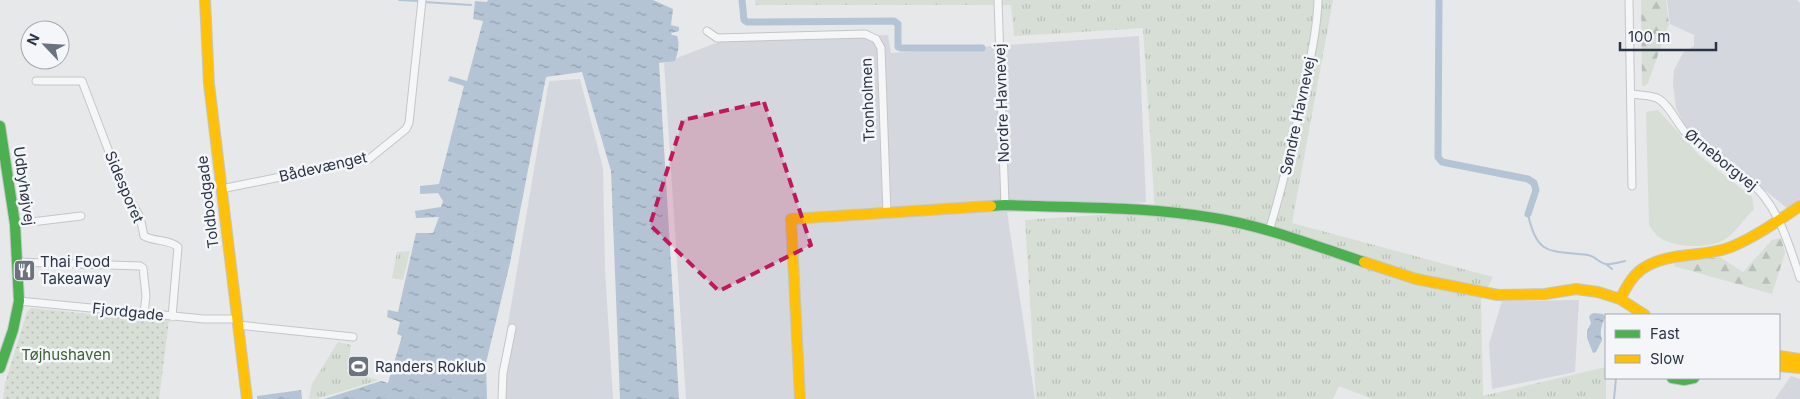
<svg xmlns="http://www.w3.org/2000/svg" width="1800" height="399" viewBox="0 0 1800 399" font-family="Inter,sans-serif">
	<defs>
		<pattern id="grass-tufts" width="24" height="20" patternUnits="userSpaceOnUse" patternTransform="scale(1.25)"><rect width="24" height="20" fill="#d6ded6"/><path d="M3 7l-1-3M5 7V3M7 7l1-3M15 17l-1-3M17 17v-4M19 17l1-3" fill="none" stroke="#b8bfb9"/></pattern>
		<pattern id="forest-firs" width="22" height="20" patternUnits="userSpaceOnUse" patternTransform="scale(1.25)"><rect width="22" height="20" fill="#d6ded6"/><path d="M5 1l3.5 6h-7zM16 11l3.5 6h-7z" fill="#b8bfb9"/></pattern>
		<pattern id="park-dots" width="8" height="8" patternUnits="userSpaceOnUse" patternTransform="scale(1.25)"><rect width="8" height="8" fill="#d6ded6"/><path d="M2 2h.1M6 6h.1" fill="none" stroke="#b8bfb9" stroke-width="1.8" stroke-linecap="round"/></pattern>
		<pattern id="water-ripples" width="26" height="14" patternUnits="userSpaceOnUse" patternTransform="scale(1.25)"><rect width="26" height="14" fill="#b4c4d5"/><path d="M2 4q2-2 4 0t4 0M15 11q2-2 4 0t4 0" fill="none" stroke="#93a0af"/></pattern>
	</defs>
	<rect width="100%" height="100%" fill="#e6e8ea"/>
	<path fill="#d4d7dd" d="M1667 0H1797L1800 3V199L1787 208 1685 126 1676 108 1673 84 1674 70 1683 53 1694 46V35L1670 24Z
		M888 35 891 53 1139 36 1146 202 1007 212 1035 399H686L664 63 721 41Z
		M580 79 603 168 605 270 613 399H498L500 371 549 81Z
		M1579 300 1575 372 1492 389 1489 344 1502 301Z
		M1791 376 1800 379V399H1775Z"/>
	<path fill="url(#grass-tufts)" d="M755 0H1333L1292 223 1493 277 1481 300 1483 396 1606 367V399H1372L1339 386 1333 399H1036L1025 220 1155 211 1143 28 1014 36 1011 5H756Z
		M410 251 403 280 392 278 397 252Z
		M338 342 351 345 347 372 379 380 317 399 309 398 312 384Z"/>
	<path fill="url(#forest-firs)" d="M1641 0H1666L1669 24 1648 83 1644 86 1642 85Z
		M1781 238 1785 253 1772 294 1674 266 1675 262 1720 257 1743 272 1772 240Z"/>
	<path fill="url(#park-dots)" d="M31 308 148 320H169L159 399H3L5 383 27 312Z"/>
	<path fill="#d6ded6" d="M1658 110 1700 156 1752 197 1754 209C1746 217 1733 235 1724 240 1707 249 1674 248 1659 237 1655 234 1652 229 1649 225L1646 112Z"/>
	<path fill="url(#water-ripples)" d="M488 0H653L673 9 671 25 679 27V31L671 33 672 35 677 36C680 44 678 53 675 61L659 63 679 399H620L611 171 582 72 546 77 510 263 486 363 487 399H324L381 381 388 383 402 336 397 334 400 322 387 317 388 310 398 312 416 233H433L439 217 416 218 415 211 441 207 443 201 438 193 420 194V186L439 184 464 86 448 81 450 76 467 81 483 21 473 19 475 1 487 2Z
		M1594 313 1603 314 1605 317C1602 325 1599 331 1602 340L1596 352 1593 353 1587 338V331L1591 323 1589 317 1591 314Z
		M301 390 302 399H257V396Z"/>
	<g fill="none" stroke-linecap="round" stroke-linejoin="round">
		<path stroke="#b4c4d5" stroke-width="2" d="M399 0 419 1
			M424 2 471 5
			M1528 214C1537 258 1552 250 1588 255 1595 256 1599 263 1606 264 1611 265 1620 262 1625 261
			M1606 264 1612 269
			M1614 399 1616 378"/>
		<path stroke="#b4c4d5" stroke-width="7" d="M742 0 744 20 747 22 894 21 898 24V47L901 48H982
			M1439 0 1438 157 1442 162 1528 179 1534 183 1536 190 1528 214"/>
		<defs>
			<path id="street" d="M998 0 1005 205
				M1629 0 1632 186
				M707 31 717 38 865 34 876 39 881 48 887 214
				M36 81H82L122 186 140 217 144 236C155 242 169 239 178 247L172 317
				M1631 94C1639 95 1649 95 1657 98 1671 105 1678 128 1691 138 1709 153 1729 165 1747 179 1778 204 1788 242 1800 278
				M221 189 369 159 406 129 409 123 422 0
				M15 224 81 216
				M1269 231C1283 185 1294 138 1304 90 1310 60 1317 31 1318 0
				M17 262 140 266 143 268 146 296 144 314
				M19 301 204 319H237
				M238 325 353 337
				M502 399 503 373 512 328"/>
			<path id="fast" d="M0 126 15 224 19 301 13 330 0 368
				M991 206 1005 205C1075 208 1145 206 1214 218 1265 226 1315 246 1364 262
				M1672 378 1684 380 1694 378"/>
			<path id="slow" d="M205 0 209 84 247 399
				M1364 262 1416 279 1498 295 1545 294 1576 289 1598 292 1620 299 1645 315
				M1620 299C1626 288 1632 276 1642 269 1668 251 1703 258 1731 247 1755 237 1778 221 1800 206
				M1779 356 1800 359
				M1779 366 1800 368
				M800 399 791 219 991 206"/>
		</defs>
		<use href="#street" stroke="#c4c6c8" stroke-width="9"/>
		<use href="#fast" stroke="#c4c6c8" stroke-width="12"/>
		<use href="#slow" stroke="#c4c6c8" stroke-width="12"/>
		<use href="#street" stroke="#f5f6f7" stroke-width="7"/>
		<use href="#fast" stroke="#4caf50" stroke-width="10"/>
		<use href="#slow" stroke="#ffc107" stroke-width="10"/>
	</g>
	<path fill="#c2185b" fill-opacity="0.2" stroke="#c2185b" stroke-width="4" stroke-dasharray="10 6" stroke-linejoin="round" d="M764 102 811 245 719 291 650 225 683 120Z"/>
	<defs>
		<symbol id="restaurant-square" viewBox="-11 -11 22 22"><rect x="-9" y="-9" width="18" height="18" rx="4" fill="#6c737f" stroke="#f4f6f9"/><path d="M-5-6h1v4h1v-4h1v4h1v-4h1v5L-1.5 .5V6h-2V.5L-5-1ZM5-6V6H3V1.5H1.5Q1.5-4 5-6Z" fill="#fff"/></symbol>
		<symbol id="stadium-square" viewBox="-11 -11 22 22"><rect x="-9" y="-9" width="18" height="18" rx="4" fill="#6c737f" stroke="#f4f6f9"/><path d="M0-5a6.5 5 0 1 0 0 10a6.5 5 0 1 0 0-10ZM-3.5-1.8h7v3.6h-7Z" fill="#fff"/></symbol>
	</defs>
	<g fill-rule="evenodd">
		<use href="#restaurant-square" x="12" y="258" width="25" height="25"/>
		<use href="#stadium-square" x="346" y="354" width="25" height="25"/>
	</g>
	<g text-anchor="middle" stroke-width="5" stroke-linejoin="round" paint-order="stroke">
		<g font-size="15" fill="#2b3445" stroke="#f4f6f9">
			<text transform="translate(868 100) rotate(-92)" y="5">Tronholmen</text>
			<text transform="translate(1002 103) rotate(-92)" y="5">Nordre Havnevej</text>
			<text transform="translate(1298 116) rotate(-78)" y="5">Søndre Havnevej</text>
			<text transform="translate(1721 160) rotate(39)" y="5">Ørneborgvej</text>
			<text transform="translate(323 167) rotate(-13)" y="5">Bådevænget</text>
			<text transform="translate(24 186) rotate(82)" y="5">Udbyhøjvej</text>
			<text transform="translate(124 187) rotate(67)" y="5">Sidesporet</text>
			<text transform="translate(208 202) rotate(-97)" y="5">Toldbodgade</text>
			<text transform="translate(128 312) rotate(6)" y="5">Fjordgade</text>
		</g>
		<g font-size="15" fill="#2b3445" stroke="#f4f6f9" text-anchor="start">
			<text x="40" y="267">Thai Food<tspan x="40" dy="17">Takeaway</tspan></text>
			<text x="375" y="372">Randers Roklub</text>
		</g>
		<g font-size="15" fill="#3f6138" stroke="#f4f6f9">
			<text x="66" y="360">Tøjhushaven</text>
		</g>
	</g>
	<rect x="1605" y="314" width="175" height="65" fill="#f4f6f9" stroke="#a4a8b1"/>
	<rect x="1615" y="330" width="25" height="8" fill="#4caf50" stroke="#a4a8b1"/>
	<text x="1650" y="339" font-size="15" fill="#2b3445">Fast</text>
	<rect x="1615" y="355" width="25" height="8" fill="#ffc107" stroke="#a4a8b1"/>
	<text x="1650" y="364" font-size="15" fill="#2b3445">Slow</text>
	<g transform="translate(45 45) rotate(295)"><circle r="24" fill="#f4f6f9" stroke="#a4a8b1"/>
	<path d="M0-4L9 19L0 12L-9 19Z" fill="#6c737f"/>
	<text y="-8" font-size="14" font-weight="bold" text-anchor="middle" fill="#2b3445">N</text>
	</g>
	<path d="M1620 42v8h96v-8" fill="none" stroke="#2b3445" stroke-width="2.5"/>
	<text x="1628" y="42" font-size="15" fill="#2b3445" stroke="#f4f6f9" stroke-width="4" paint-order="stroke">100 m</text>
</svg>
